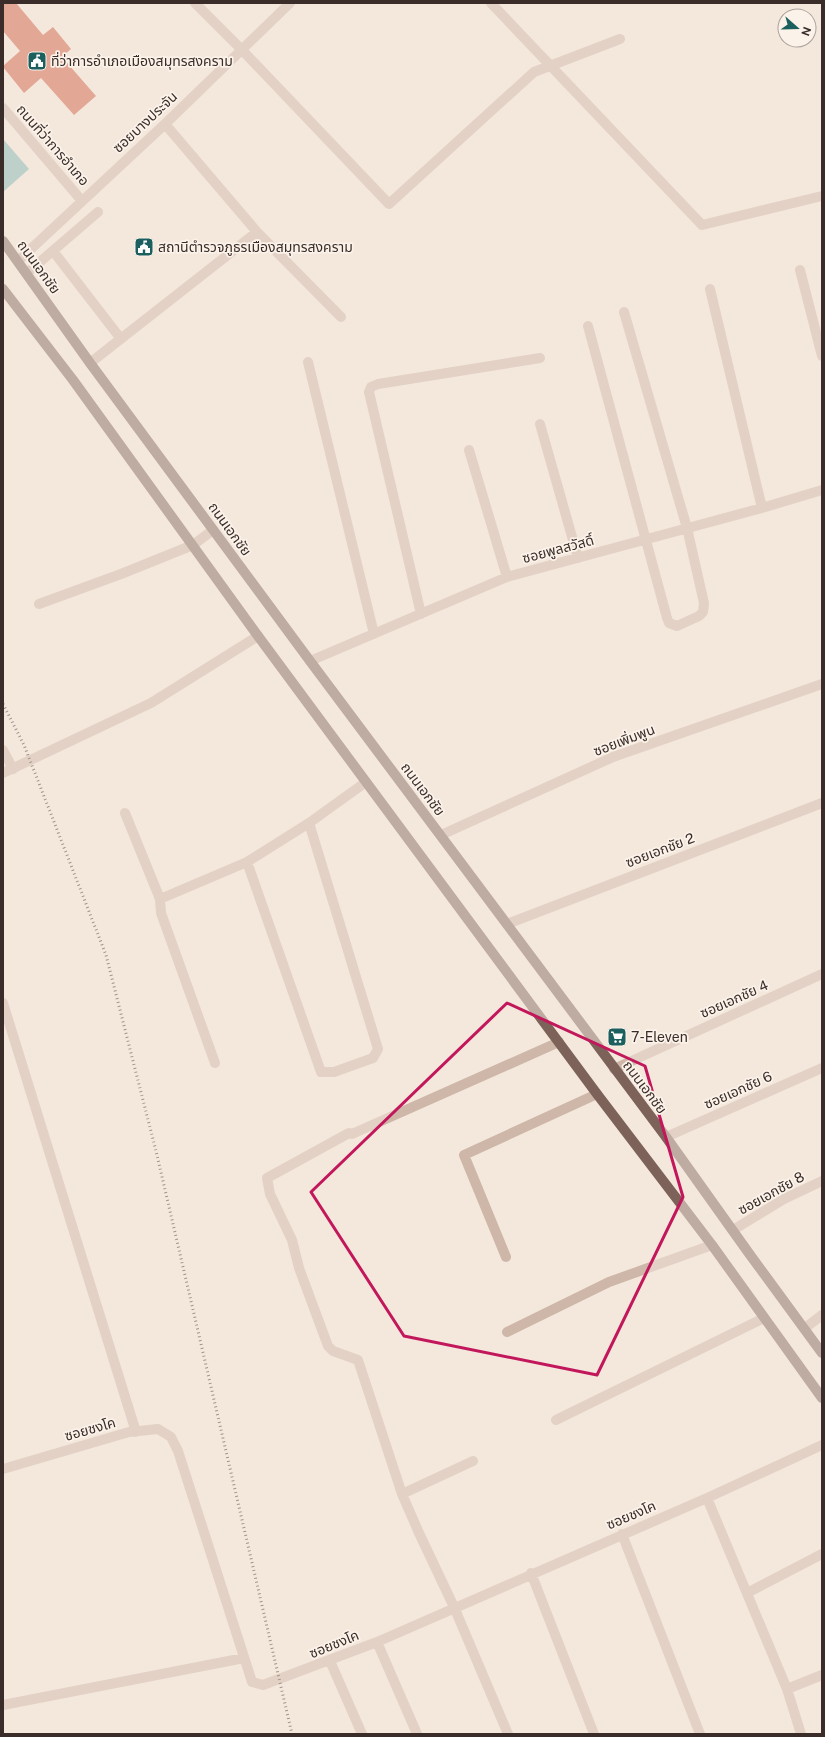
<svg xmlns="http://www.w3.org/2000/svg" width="825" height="1737" viewBox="0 0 825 1737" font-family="'Public Sans','Noto Sans Thai',sans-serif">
	<rect width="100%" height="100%" fill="#f4e8dd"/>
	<path fill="#7ab4b2" d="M3 139 29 169 3 192Z"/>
	<path fill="#ce5a41" d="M3 3H16L43 35 53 27 71 49 62 57 96 96 74 115 41 78 24 93 3 67V66L20 51 3 31Z"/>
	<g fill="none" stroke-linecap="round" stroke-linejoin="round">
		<path stroke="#ceb7a8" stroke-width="10" d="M195 3 242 50 389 204 534 72 620 39
			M491 3 702 225 822 196
			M3 108 82 201
			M165 124 257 232 341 317
			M53 251 121 339
			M18 261 165 124 290 3
			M800 270 822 356
			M27 273 98 212
			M710 289 762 508
			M588 326 667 618 669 623 677 626 699 616 703 612 704 603 687 528 624 312
			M308 362 374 634
			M90 363 257 232
			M540 424 578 558
			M469 450 507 577
			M39 604 121 574 193 545 213 530
			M421 614 369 392 371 387 378 384 540 358
			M310 661 507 577 762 508 822 490
			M3 750 13 769
			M3 773 151 703 258 636
			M125 813 160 899 161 913 215 1063
			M441 835 613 757 822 684
			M247 862 321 1072H334L373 1058 378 1049 309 823
			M160 899 247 862 309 823 366 782
			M507 924 822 803
			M3 1003 136 1432
			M614 1069 822 974
			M666 1137 822 1068
			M733 1230 784 1199 822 1181
			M506 1257 464 1155 597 1094
			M805 1328 822 1315
			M507 1332 609 1282 712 1245
			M556 1420 764 1318
			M3 1469 129 1432 158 1429 171 1437 178 1451 252 1682 263 1685 377 1642 707 1498 822 1445
			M402 1494 473 1461
			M707 1498 787 1689 801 1734
			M622 1534 700 1734
			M531 1573 594 1734
			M747 1593 822 1554
			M377 1642 417 1734
			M330 1661 362 1734
			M787 1689 822 1675
			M3 1705 244 1658
			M508 1734 454 1607 419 1533 402 1494 358 1360 333 1351 328 1346 299 1268 292 1240 270 1194 267 1178 349 1133 352 1134 559 1042"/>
		<path stroke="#7d6259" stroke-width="10" d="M3 241 90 363 310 661 666 1137 748 1252 822 1353
			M3 289 73 380 258 636 597 1094 712 1245 822 1398"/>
		<path stroke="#3a2d29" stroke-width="3" stroke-dasharray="1 3" stroke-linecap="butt" d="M3 704 24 745 106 955 156 1151 292 1734"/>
	</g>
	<path d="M0 0H825V1737H0ZM507 1003 645 1066 683 1197 597 1375 404 1336 311 1192Z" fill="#f4e8dd" fill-opacity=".55" fill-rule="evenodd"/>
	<path fill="none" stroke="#c2185b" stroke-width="3" stroke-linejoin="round" d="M507 1003 645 1066 683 1197 597 1375 404 1336 311 1192Z"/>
	<defs>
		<symbol id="civic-square" viewBox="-11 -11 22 22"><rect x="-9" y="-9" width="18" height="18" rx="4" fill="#1b5f5f" stroke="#fbf2ea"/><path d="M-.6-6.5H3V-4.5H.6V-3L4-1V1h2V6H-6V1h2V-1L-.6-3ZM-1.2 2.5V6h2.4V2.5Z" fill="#fff"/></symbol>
		<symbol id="supermarket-square" viewBox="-11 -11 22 22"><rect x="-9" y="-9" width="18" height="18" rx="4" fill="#1b5f5f" stroke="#fbf2ea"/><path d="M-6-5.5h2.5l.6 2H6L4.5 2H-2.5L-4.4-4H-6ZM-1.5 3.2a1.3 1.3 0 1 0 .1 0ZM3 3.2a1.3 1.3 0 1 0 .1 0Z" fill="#fff"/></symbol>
	</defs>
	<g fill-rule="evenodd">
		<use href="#civic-square" x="26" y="50" width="22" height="22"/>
		<use href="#civic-square" x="133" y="236" width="22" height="22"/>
		<use href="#supermarket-square" x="606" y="1026" width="22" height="22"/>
	</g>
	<g text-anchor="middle" stroke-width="3.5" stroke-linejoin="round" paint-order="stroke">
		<g font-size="14" fill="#3a2d29" stroke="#fbf2ea" text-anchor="start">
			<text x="51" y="66">ที่ว่าการอำเภอเมืองสมุทรสงคราม</text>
			<text x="158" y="252">สถานีตำรวจภูธรเมืองสมุทรสงคราม</text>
			<text x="631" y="1042">7-Eleven</text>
		</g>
		<g font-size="14" fill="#3a2d29" stroke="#fbf2ea">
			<text transform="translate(145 122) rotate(-43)" y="5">ซอยบางประจัน</text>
			<text transform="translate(53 145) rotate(49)" y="5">ถนนที่ว่าการอำเภอ</text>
			<text transform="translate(39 267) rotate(54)" y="5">ถนนเอกชัย</text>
			<text transform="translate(230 529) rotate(54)" y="5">ถนนเอกชัย</text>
			<text transform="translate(558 549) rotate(-15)" y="5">ซอยพูลสวัสดิ์</text>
			<text transform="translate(624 740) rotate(-21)" y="5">ซอยเพิ่มพูน</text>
			<text transform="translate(423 789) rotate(53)" y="5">ถนนเอกชัย</text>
			<text transform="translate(660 850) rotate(-21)" y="5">ซอยเอกชัย 2</text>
			<text transform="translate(734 999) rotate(-24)" y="5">ซอยเอกชัย 4</text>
			<text transform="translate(645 1087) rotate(53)" y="5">ถนนเอกชัย</text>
			<text transform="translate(738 1090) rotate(-24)" y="5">ซอยเอกชัย 6</text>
			<text transform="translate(771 1193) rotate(-29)" y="5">ซอยเอกชัย 8</text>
			<text transform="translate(90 1429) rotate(-16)" y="5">ซอยชงโค</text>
			<text transform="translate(631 1515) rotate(-23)" y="5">ซอยชงโค</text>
			<text transform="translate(334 1644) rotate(-22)" y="5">ซอยชงโค</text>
		</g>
	</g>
	<rect width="825" height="1737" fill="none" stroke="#3a2d29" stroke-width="8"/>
	<g transform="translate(797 28) rotate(110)"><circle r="19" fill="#fbf2ea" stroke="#aea39d"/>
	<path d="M0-3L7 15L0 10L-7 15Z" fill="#1b5f5f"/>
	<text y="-6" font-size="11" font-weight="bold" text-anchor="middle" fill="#3a2d29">N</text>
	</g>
</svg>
